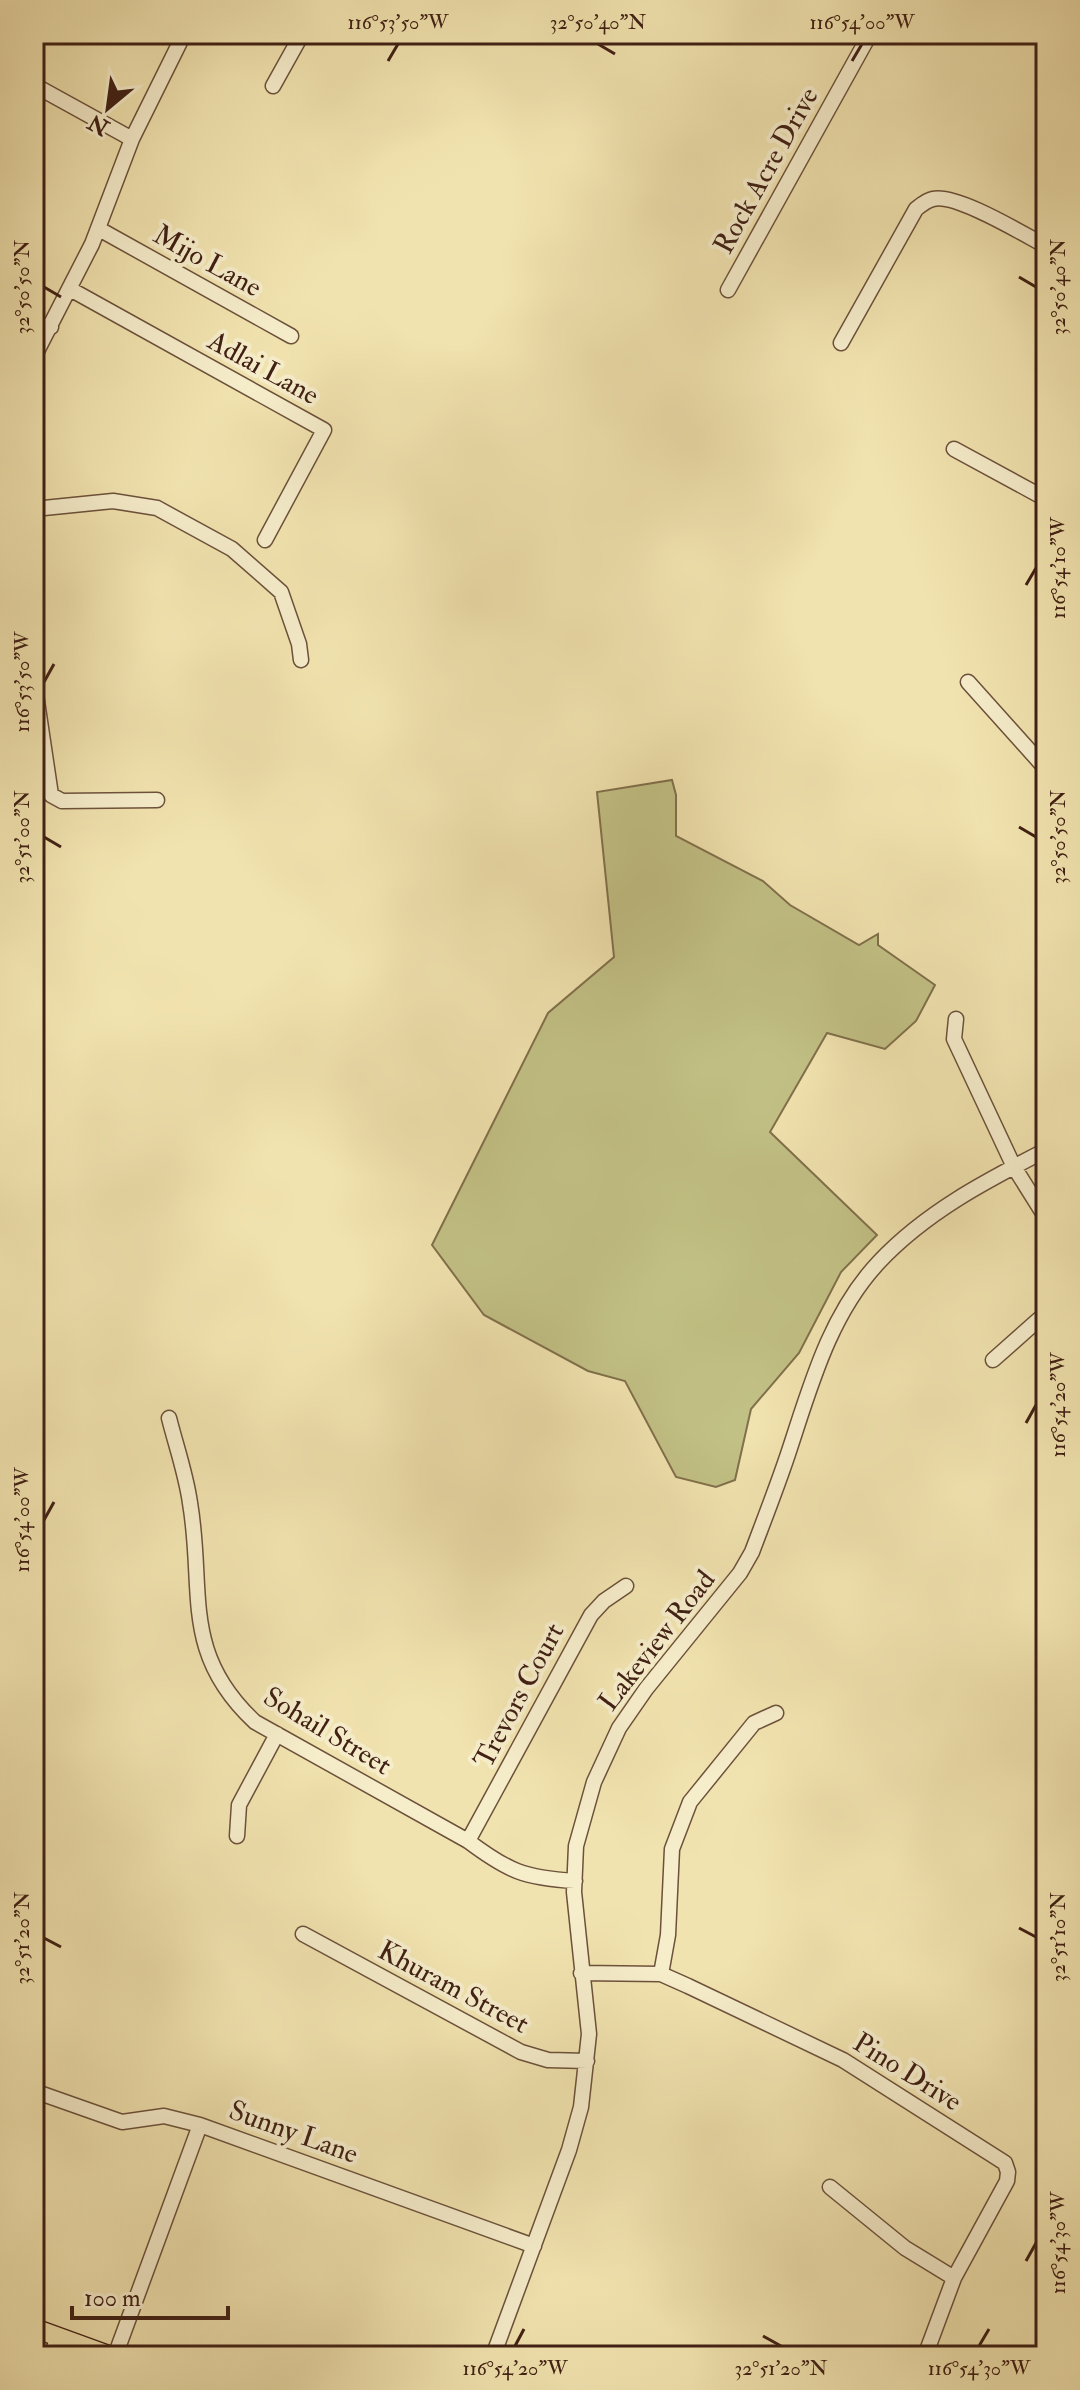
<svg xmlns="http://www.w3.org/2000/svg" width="1080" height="2390" viewBox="0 0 1080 2390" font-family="'IM FELL Double Pica',serif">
	<rect width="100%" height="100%" fill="#f1e3af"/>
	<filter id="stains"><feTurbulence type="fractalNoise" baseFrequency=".0025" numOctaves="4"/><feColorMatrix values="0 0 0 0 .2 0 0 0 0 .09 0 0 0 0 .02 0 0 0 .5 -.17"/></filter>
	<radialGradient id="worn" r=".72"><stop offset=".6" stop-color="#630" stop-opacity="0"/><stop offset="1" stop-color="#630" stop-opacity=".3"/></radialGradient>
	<path fill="#c2c185" stroke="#81704c" stroke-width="2" d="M672 780 676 795V836L763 881 790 905 859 945 878 934V945L935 985 916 1021 885 1049 827 1033 770 1132 877 1235 841 1272 799 1353 751 1409 735 1480 716 1487 676 1477 625 1381 588 1371 484 1315 432 1245 548 1013 614 957 597 792Z"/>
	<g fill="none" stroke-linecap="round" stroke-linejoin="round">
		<defs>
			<path id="minor" d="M34 85 132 139
				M273 86 302 34
				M99 229 291 336
				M70 289 324 430 265 540
				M728 290 870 34
				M34 324 51 327
				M841 343 916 209C921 205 927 200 933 199 956 193 1023 234 1046 246
				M34 357 92 244 132 139 184 34
				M954 449 1046 499
				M34 509 113 501 157 508 232 549 281 592 299 644 301 660
				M34 681 51 795 62 801 157 800
				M968 682 1046 769
				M956 1019 954 1039 1014 1167 1046 1218
				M993 1360 1046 1313
				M169 1418C176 1446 186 1474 190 1503 205 1591 180 1652 255 1722L468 1841C508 1871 524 1878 575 1881
				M237 1836 239 1805 277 1734
				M468 1841 591 1615 604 1601 626 1586
				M303 1934 521 2052 548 2060 587 2061
				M581 1973 661 1974 688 1986 843 2060 1005 2163 1008 2172 1007 2181 954 2278 925 2356
				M661 1974 668 1935 672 1849 690 1802 754 1723 776 1713
				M34 2091 122 2122 164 2116 200 2125 534 2246
				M830 2187 905 2248 954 2278
				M51 2356 58 2337
				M115 2356 200 2125
				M493 2356 569 2150 581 2107 589 2034 574 1892 576 1846 594 1782 619 1728 646 1689 740 1573 752 1552C764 1520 777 1487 788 1454 810 1388 829 1315 879 1262 926 1212 986 1181 1046 1150"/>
			<path id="major" d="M34 2328 111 2356"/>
		</defs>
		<use href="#minor" stroke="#6c513b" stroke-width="17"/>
		<use href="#major" stroke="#402014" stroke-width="21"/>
		<use href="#minor" stroke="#f6edcb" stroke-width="14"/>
		<use href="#major" stroke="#f1e3af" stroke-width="18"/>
	</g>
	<path fill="none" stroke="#402014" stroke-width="3" d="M598 44 615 54M388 61 398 44M852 61 862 44M1019 277 1036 287M44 287 61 297M1026 585 1036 568M44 682 54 664M1019 827 1036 837M44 837 61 847M1026 1423 1036 1405M44 1520 54 1502M1019 1928 1036 1937M44 1938 61 1947M1026 2261 1036 2243M763 2336 781 2346M515 2346 524 2329M979 2346 989 2329"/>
	<g text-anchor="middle" stroke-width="8" stroke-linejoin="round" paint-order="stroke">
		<g font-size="28" fill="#402014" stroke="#f6edcb">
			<text transform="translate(765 170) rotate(-61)" y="10">Rock Acre Drive</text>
			<text transform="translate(208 260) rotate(29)" y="10">Mijo Lane</text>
			<text transform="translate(264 367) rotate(29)" y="10">Adlai Lane</text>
			<text transform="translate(656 1640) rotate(-52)" y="10">Lakeview Road</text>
			<text transform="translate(518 1695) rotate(-62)" y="10">Trevors Court</text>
			<text transform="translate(328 1730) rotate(31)" y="10">Sohail Street</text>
			<text transform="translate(454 1986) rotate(28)" y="10">Khuram Street</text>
			<text transform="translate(908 2071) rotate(32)" y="10">Pino Drive</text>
			<text transform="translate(294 2131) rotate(20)" y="10">Sunny Lane</text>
		</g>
	</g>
	<rect width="1080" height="2390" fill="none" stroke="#f1e3af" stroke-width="88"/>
	<g transform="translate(108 108) rotate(209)" stroke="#f6edcb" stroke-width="6" paint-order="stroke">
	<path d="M0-6L14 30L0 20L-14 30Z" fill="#402014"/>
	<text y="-12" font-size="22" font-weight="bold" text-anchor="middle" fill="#402014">N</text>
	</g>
	<path d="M72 2306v12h156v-12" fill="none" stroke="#402014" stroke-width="4"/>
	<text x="84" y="2306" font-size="24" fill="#402014" stroke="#f6edcb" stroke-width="6" paint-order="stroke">100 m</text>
	<rect x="44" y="44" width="992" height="2302" fill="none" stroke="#402014" stroke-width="3"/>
	<g font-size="20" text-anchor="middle" fill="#402014">
		<text x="398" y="29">116°53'50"W</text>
		<text x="598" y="29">32°50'40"N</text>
		<text x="862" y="29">116°54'00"W</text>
		<text transform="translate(1058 287) rotate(-90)" y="7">32°50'40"N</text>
		<text transform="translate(22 287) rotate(-90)" y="7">32°50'50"N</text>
		<text transform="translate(1058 568) rotate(-90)" y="7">116°54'10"W</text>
		<text transform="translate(22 682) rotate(-90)" y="7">116°53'50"W</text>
		<text transform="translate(1058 837) rotate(-90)" y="7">32°50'50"N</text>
		<text transform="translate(22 837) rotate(-90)" y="7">32°51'00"N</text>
		<text transform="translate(1058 1405) rotate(-90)" y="7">116°54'20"W</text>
		<text transform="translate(22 1520) rotate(-90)" y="7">116°54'00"W</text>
		<text transform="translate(1058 1937) rotate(-90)" y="7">32°51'10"N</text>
		<text transform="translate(22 1938) rotate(-90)" y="7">32°51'20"N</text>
		<text transform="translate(1058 2243) rotate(-90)" y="7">116°54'30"W</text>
		<text x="515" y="2375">116°54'20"W</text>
		<text x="781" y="2375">32°51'20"N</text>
		<text x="979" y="2375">116°54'30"W</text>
	</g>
	<rect width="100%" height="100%" filter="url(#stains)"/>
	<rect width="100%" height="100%" fill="url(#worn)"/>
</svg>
